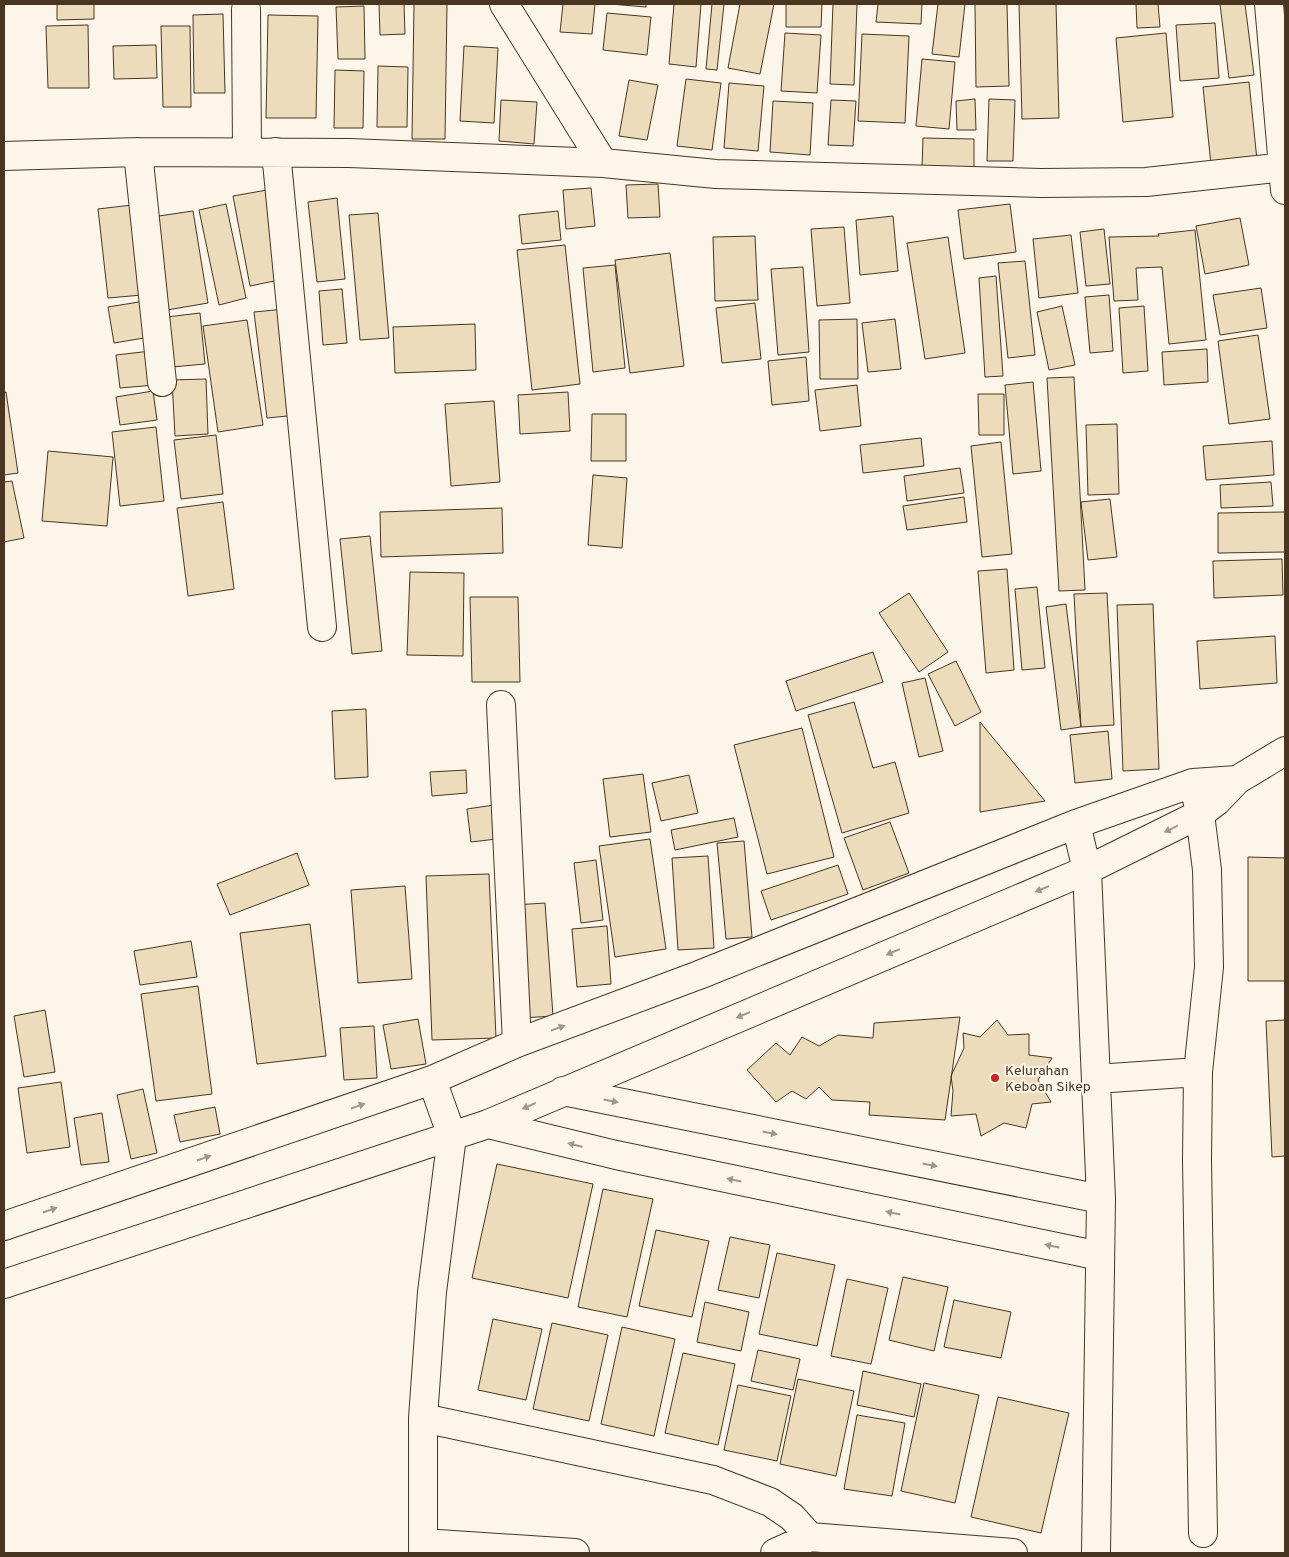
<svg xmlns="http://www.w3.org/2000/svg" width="1289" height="1557" viewBox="0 0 1289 1557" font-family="Overpass,sans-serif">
	<rect width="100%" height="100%" fill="#fbf6e9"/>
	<path fill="#ecdcbc" stroke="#4a3520" d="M57 4H94V19L57 20Z
		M379 4H404L405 34 380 35Z
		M414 4H447L445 139H412Z
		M563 4H595L592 34 560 32Z
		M610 4H646V7Z
		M674 4H701L696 67 669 64Z
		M712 4H724L717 70 706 69Z
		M740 4H774L760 74 728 68Z
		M786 4H822L821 27H786Z
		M833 4H857L854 85 830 84Z
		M878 4H922L921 24 876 22Z
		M938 4H965L959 57 932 54Z
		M975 4H1007L1009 86 976 87Z
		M1019 4H1056L1059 118 1022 119Z
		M1136 4H1158L1160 27 1137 28Z
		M1220 4H1245L1254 75 1229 78Z
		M364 6 365 59H338L336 7Z
		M607 13 651 17 647 55 603 50Z
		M223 14 225 93H194L193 15Z
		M268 15 318 16 316 118H266Z
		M1215 23 1219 78 1180 81 1176 25Z
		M88 25 89 88H48L46 26Z
		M161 26H190L191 107H163Z
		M785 33 821 35 817 93 781 91Z
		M1166 33 1173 117 1123 122 1116 38Z
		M862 34 909 36 905 123 858 121Z
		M156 45 157 78 114 79 113 46Z
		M464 46 498 48 494 123 460 121Z
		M922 59 955 62 949 129 916 126Z
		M378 66 408 67 407 127H377Z
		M335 70 364 71 363 128H334Z
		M686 79 721 83 712 150 677 146Z
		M629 80 658 85 647 140 619 136Z
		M1249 82 1257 160 1211 165 1203 87Z
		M729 83 764 86 758 151 724 148Z
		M975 99 976 130H957L956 101Z
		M989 99 1015 100 1013 161H987Z
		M501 100 537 102 534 144 499 141Z
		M831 100 856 101 853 146 828 145Z
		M773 101 813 103 810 155 770 152Z
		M923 138 974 139V171L922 170Z
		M658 184 660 217 628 218 626 185Z
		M591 188 595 226 566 229 563 190Z
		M267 190 284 279 250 286 233 196Z
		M337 198 345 279 317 282 308 202Z
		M226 204 246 298 219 305 199 210Z
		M1010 204 1016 252 964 259 958 210Z
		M132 205 142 295 108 298 98 209Z
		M193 211 208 303 167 310 152 217Z
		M558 211 561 240 522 244 519 215Z
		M378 213 389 338 360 340 349 215Z
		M893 216 898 271 860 275 856 220Z
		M1240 218 1249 265 1205 274 1196 226Z
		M844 227 850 303 817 306 811 229Z
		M1104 229 1110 284 1086 286 1080 232Z
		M1195 230 1206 340 1169 344 1162 267 1136 268 1138 300 1114 301 1109 237 1159 236 1158 234Z
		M1071 235 1078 293 1039 298 1033 239Z
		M755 236 758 300 715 301 713 237Z
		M948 237 965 353 925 359 907 243Z
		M565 245 580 384 532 390 517 250Z
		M670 253 684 366 630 373 615 260Z
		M1025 261 1035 355 1008 358 998 263Z
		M615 265 625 368 593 372 583 268Z
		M803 267 809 352 778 355 771 269Z
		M996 276 1003 376 985 377 979 278Z
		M1261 288 1267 328 1220 335 1213 295Z
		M342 289 347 343 323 345 319 291Z
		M1109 295 1113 351 1090 353 1085 297Z
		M145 301 150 337 114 343 108 307Z
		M755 303 761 359 722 363 716 308Z
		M1062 306 1075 365 1049 370 1037 312Z
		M1144 306 1148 371 1123 373 1119 308Z
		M285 309 298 415 267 418 254 312Z
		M200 313 205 364 172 367 167 317Z
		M857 319 858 379H820L819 320Z
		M895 319 901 369 868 372 862 323Z
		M247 320 263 425 218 432 203 326Z
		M475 324 476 370 395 373 393 327Z
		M1258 335 1270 419 1229 424 1218 341Z
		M1207 349 1208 382 1164 385 1162 352Z
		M151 351 155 385 120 388 116 355Z
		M806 357 809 401 772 405 768 361Z
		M1074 377 1085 590 1059 591 1047 378Z
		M206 379 208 434 175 436 172 380Z
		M1033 382 1041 471 1013 474 1005 385Z
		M857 385 861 426 820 431 815 390Z
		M153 391 157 420 120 425 116 397Z
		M6 392 18 473 4 475V393Z
		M568 392 570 431 520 434 518 395Z
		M978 394H1004V435H979Z
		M494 401 500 482 451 486 445 404Z
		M592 414H626V461H591Z
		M1117 424 1119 494 1088 495 1086 425Z
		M156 427 164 501 120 506 112 432Z
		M216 435 223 494 181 499 174 440Z
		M921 438 924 466 863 473 860 445Z
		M1272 441 1274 475 1206 480 1203 446Z
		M1001 442 1012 554 982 557 971 446Z
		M48 451 113 457 107 526 42 521Z
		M960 468 964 493 907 501 904 476Z
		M593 475 627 478 622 548 588 545Z
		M12 481 24 538 4 542V482Z
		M1271 482 1273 506 1221 508 1220 485Z
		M964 497 967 522 907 530 903 506Z
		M1110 499 1117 557 1088 560 1081 502Z
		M223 502 234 589 188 596 177 508Z
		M502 508 503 553 381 557 380 512Z
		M1285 512V552L1218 553V513Z
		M370 536 382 651 352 654 340 539Z
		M1282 559 1283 595 1214 598 1213 561Z
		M1007 569 1014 670 986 673 978 571Z
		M410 572 464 573 463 656 407 655Z
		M1037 587 1045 668 1022 670 1015 589Z
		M909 593 948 652 919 672 879 613Z
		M1107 593 1114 725 1081 727 1074 594Z
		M470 597H518L520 682H472Z
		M1066 604 1081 727 1061 730 1046 607Z
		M1153 604 1159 769 1123 771 1117 605Z
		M1275 636 1277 683 1200 689 1197 641Z
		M873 652 883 682 796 711 786 681Z
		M956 661 981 712 955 726 928 674Z
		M925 678 943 751 919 757 902 683Z
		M854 702 873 768 895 762 909 813 842 833 808 715Z
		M366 709 368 777 335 779 332 711Z
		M980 722 1045 801 980 812Z
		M802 728 834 857 767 874 734 745Z
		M1108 731 1112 779 1075 783 1070 735Z
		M466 770 467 793 432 796 430 772Z
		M643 774 651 832 610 837 603 779Z
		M689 775 698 813 661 821 652 783Z
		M501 804 505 838 471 842 467 809Z
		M734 818 738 837 675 850 671 830Z
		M890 822 909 873 863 890 844 838Z
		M650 839 666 949 615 957 599 846Z
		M744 841 752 937 726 939 717 843Z
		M297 853 309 885 230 915 217 884Z
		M708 856 714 948 678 950 672 858Z
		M1248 857 1285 858V981H1248Z
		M596 860 603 920 581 923 574 863Z
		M838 865 848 894 771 920 761 891Z
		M489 874 496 1038 432 1040 426 876Z
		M405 886 412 979 358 983 351 890Z
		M545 903 553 1016 522 1018 514 905Z
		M310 924 326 1056 257 1064 240 933Z
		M607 926 611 984 577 987 572 929Z
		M191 941 197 977 140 985 134 951Z
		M198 986 212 1094 156 1101 141 994Z
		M45 1010 55 1072 24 1077 14 1016Z
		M960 1017 945 1120 869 1115 870 1102 832 1100 819 1087 806 1099 792 1091 776 1102 747 1070 776 1043 790 1055 802 1037 819 1046 838 1035 873 1038 874 1023Z
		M418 1019 426 1064 391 1069 383 1025Z
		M997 1020 1008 1035 1029 1034V1055L1052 1058 1038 1080 1051 1102 1032 1104 1026 1128 1004 1123 981 1136 976 1114 951 1116 953 1091 951 1076 964 1048 963 1033 980 1037Z
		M1285 1020V1156L1272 1157 1266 1021Z
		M374 1026 377 1078 344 1080 340 1028Z
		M61 1082 70 1147 27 1153 18 1088Z
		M143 1089 157 1153 131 1159 117 1095Z
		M215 1107 220 1134 180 1142 174 1115Z
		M102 1113 109 1162 81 1165 74 1118Z
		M497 1164 593 1184 568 1298 472 1278Z
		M603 1189 653 1199 627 1317 578 1307Z
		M656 1230 709 1241 692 1317 639 1306Z
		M730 1237 770 1245 759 1298 718 1290Z
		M777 1253 835 1265 817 1346 759 1334Z
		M903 1277 948 1287 934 1351 889 1340Z
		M847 1279 888 1288 871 1364 831 1356Z
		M954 1300 1011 1312 1001 1358 944 1347Z
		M705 1302 749 1312 741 1351 697 1342Z
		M493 1319 542 1329 526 1400 478 1390Z
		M552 1323 608 1335 589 1421 533 1409Z
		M622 1327 675 1339 654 1436 601 1424Z
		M758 1350 800 1359 793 1390 751 1381Z
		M683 1353 735 1364 718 1445 665 1433Z
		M863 1371 921 1384 914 1417 857 1405Z
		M798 1379 854 1391 836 1476 780 1464Z
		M924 1383 979 1395 955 1503 901 1491Z
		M738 1385 791 1396 777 1461 724 1450Z
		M998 1397 1069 1413 1041 1533 971 1517Z
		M857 1415 905 1423 892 1496 844 1489Z"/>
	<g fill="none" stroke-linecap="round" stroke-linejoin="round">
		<defs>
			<path id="minor" d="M504 4 603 163
				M1269 4 1285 190
				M246 9 247 152
				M138 152 162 382
				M276 152 322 627
				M4 156 138 152 349 153 603 163 716 174 1041 183 1146 182 1285 167
				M501 705 517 1043
				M1197 799 1200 814 1207 870 1209 967 1198 1072 1197 1160 1203 1533
				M1076 824 1087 870 1101 1199 1096 1553
				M1096 1079 1198 1072
				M563 1091 1101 1199
				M488 1124 616 1155 1100 1256
				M4 1226 432 1080 517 1043 699 975 1076 824 1193 783 1237 780
				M4 1284 488 1124 1087 870 1200 814 1217 801 1237 780 1285 751
				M423 1418 713 1480 770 1502 792 1517 810 1537
				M423 1543 575 1553
				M423 1553V1418L432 1292 452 1136 432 1080
				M775 1553 810 1537 1013 1553"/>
		</defs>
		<use href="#minor" stroke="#4a3520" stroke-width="30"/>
		<use href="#minor" stroke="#fbf6e9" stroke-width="28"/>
	</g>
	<defs><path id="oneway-solid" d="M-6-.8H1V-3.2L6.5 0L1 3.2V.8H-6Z" transform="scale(1.25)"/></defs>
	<g fill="#a29684">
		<use href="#oneway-solid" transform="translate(1171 829) rotate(154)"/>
		<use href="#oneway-solid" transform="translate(1042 889) rotate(157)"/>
		<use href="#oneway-solid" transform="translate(893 952) rotate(157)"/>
		<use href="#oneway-solid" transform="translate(743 1015) rotate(157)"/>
		<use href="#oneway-solid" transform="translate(558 1028) rotate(-20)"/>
		<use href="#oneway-solid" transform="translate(611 1101) rotate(11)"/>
		<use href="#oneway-solid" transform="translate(358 1106) rotate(-19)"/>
		<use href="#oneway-solid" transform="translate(529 1106) rotate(156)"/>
		<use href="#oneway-solid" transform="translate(770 1133) rotate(11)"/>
		<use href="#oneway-solid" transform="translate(575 1145) rotate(-166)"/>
		<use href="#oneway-solid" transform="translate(204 1158) rotate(-19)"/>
		<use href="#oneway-solid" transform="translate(930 1165) rotate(11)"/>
		<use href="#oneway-solid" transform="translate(734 1180) rotate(-168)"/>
		<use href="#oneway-solid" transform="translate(50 1210) rotate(-19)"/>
		<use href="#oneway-solid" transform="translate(893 1213) rotate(-168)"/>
		<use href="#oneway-solid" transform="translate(1052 1246) rotate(-168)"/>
	</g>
	<circle fill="#c62828" stroke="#fbf6e9" stroke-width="2" cx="995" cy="1078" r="5"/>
	<g text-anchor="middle" stroke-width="4" stroke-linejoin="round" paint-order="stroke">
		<g font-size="14" fill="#4a3520" stroke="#fbf6e9" text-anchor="start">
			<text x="1005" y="1075">Kelurahan<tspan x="1005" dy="16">Keboan Sikep</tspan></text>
		</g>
	</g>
	<rect width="1289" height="1557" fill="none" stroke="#4a3520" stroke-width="10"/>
</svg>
